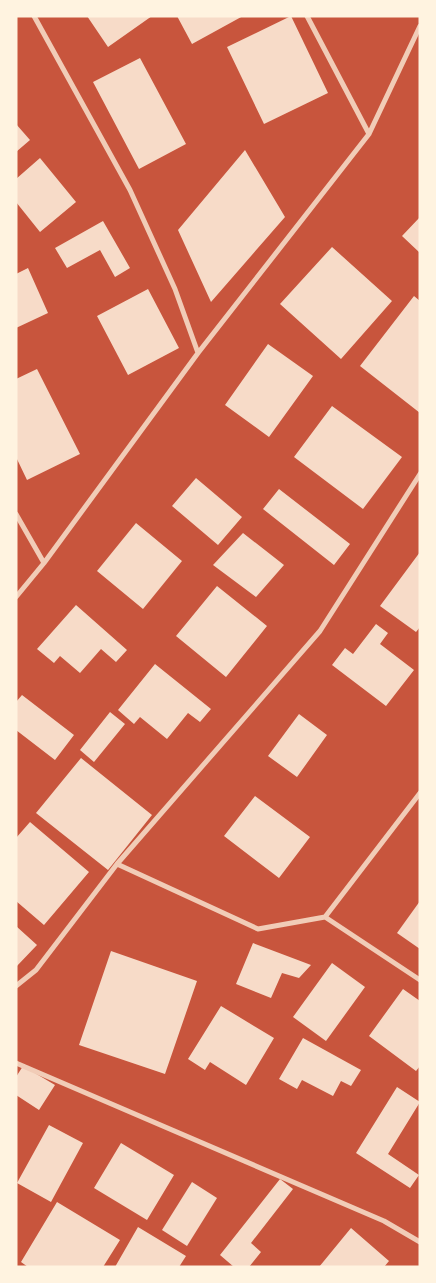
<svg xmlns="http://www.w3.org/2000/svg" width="436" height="1283" viewBox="0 0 436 1283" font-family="Helvetica,sans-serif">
	<rect width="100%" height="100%" fill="#c8553d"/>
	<path fill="#f7dbc8" d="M87 16H152L108 47Z
		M177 16H243L192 44Z
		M291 16 328 93 264 124 227 47Z
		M140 58 186 144 139 169 93 82Z
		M16 124 30 140 16 152Z
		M245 150 285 217 211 302 178 230Z
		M40 158 76 202 40 232 16 202V179Z
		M420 217V253L402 236Z
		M103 221 130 268 115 277 100 250 67 268 55 248Z
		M332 247 392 301 341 359 280 304Z
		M28 268 48 313 16 328V274Z
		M148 289 179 348 128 375 97 316Z
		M414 296 420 301V413L360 366Z
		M268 344 313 376 269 437 225 405Z
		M37 369 80 454 27 480 16 457V379Z
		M332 406 402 457 363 509 294 457Z
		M196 478 242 517 218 545 172 506Z
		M279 489 350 544 334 565 263 509Z
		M136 523 182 561 143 609 97 571Z
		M243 533 284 565 256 597 213 565Z
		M420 552V627L416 632 380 606Z
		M217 586 267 626 226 677 176 636Z
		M76 605 127 650 116 662 101 649 80 673 60 656 54 663 37 649Z
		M376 624 388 633 380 644 414 670 386 706 332 665 345 648 353 654Z
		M155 664 211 709 200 722 188 713 167 739 140 717 134 724 118 710Z
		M22 695 74 735 55 760 16 730V702Z
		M110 712 125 724 94 762 80 750Z
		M299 714 327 735 297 777 268 756Z
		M81 758 152 815 108 870 36 813Z
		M255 796 310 837 279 878 224 836Z
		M30 822 89 872 44 925 16 901V838Z
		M420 901V949L397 933Z
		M16 926 37 945 16 967Z
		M253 943 311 965 299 978 282 973 271 998 236 984Z
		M111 951 197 981 165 1074 79 1045Z
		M332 963 365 987 326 1041 293 1017Z
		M403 989 420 1001V1066L416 1071 369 1036Z
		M221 1006 274 1038 246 1085 210 1062 205 1070 188 1059Z
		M303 1038 361 1070 351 1086 341 1081 333 1096 302 1080 297 1089 279 1079Z
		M23 1066 55 1085 39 1110 16 1095V1077Z
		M397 1087 420 1102 388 1154 419 1175 410 1188 356 1153Z
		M49 1125 83 1143 51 1202 17 1183Z
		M121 1143 174 1175 147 1220 94 1188Z
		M280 1179 293 1189 251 1243 261 1252 249 1267H234L220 1255Z
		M192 1182 217 1198 187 1246 162 1230Z
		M57 1202 120 1240 103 1267H28L21 1262Z
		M138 1227 186 1256 179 1267H115Z
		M351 1228 389 1261 384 1267H319Z"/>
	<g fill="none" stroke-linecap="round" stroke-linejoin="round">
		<path stroke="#f1ccb7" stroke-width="5" d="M34 16 130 190 175 289 198 353
			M307 16 369 134
			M16 514 44 563
			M16 597 44 563 198 353 369 134 420 26
			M117 864 258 929 325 917 420 793
			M325 917 420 980
			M16 986 36 970 117 864 320 631 420 474
			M16 1063 384 1221 420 1242"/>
	</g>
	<rect width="436" height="1283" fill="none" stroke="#fff3e0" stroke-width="35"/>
</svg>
